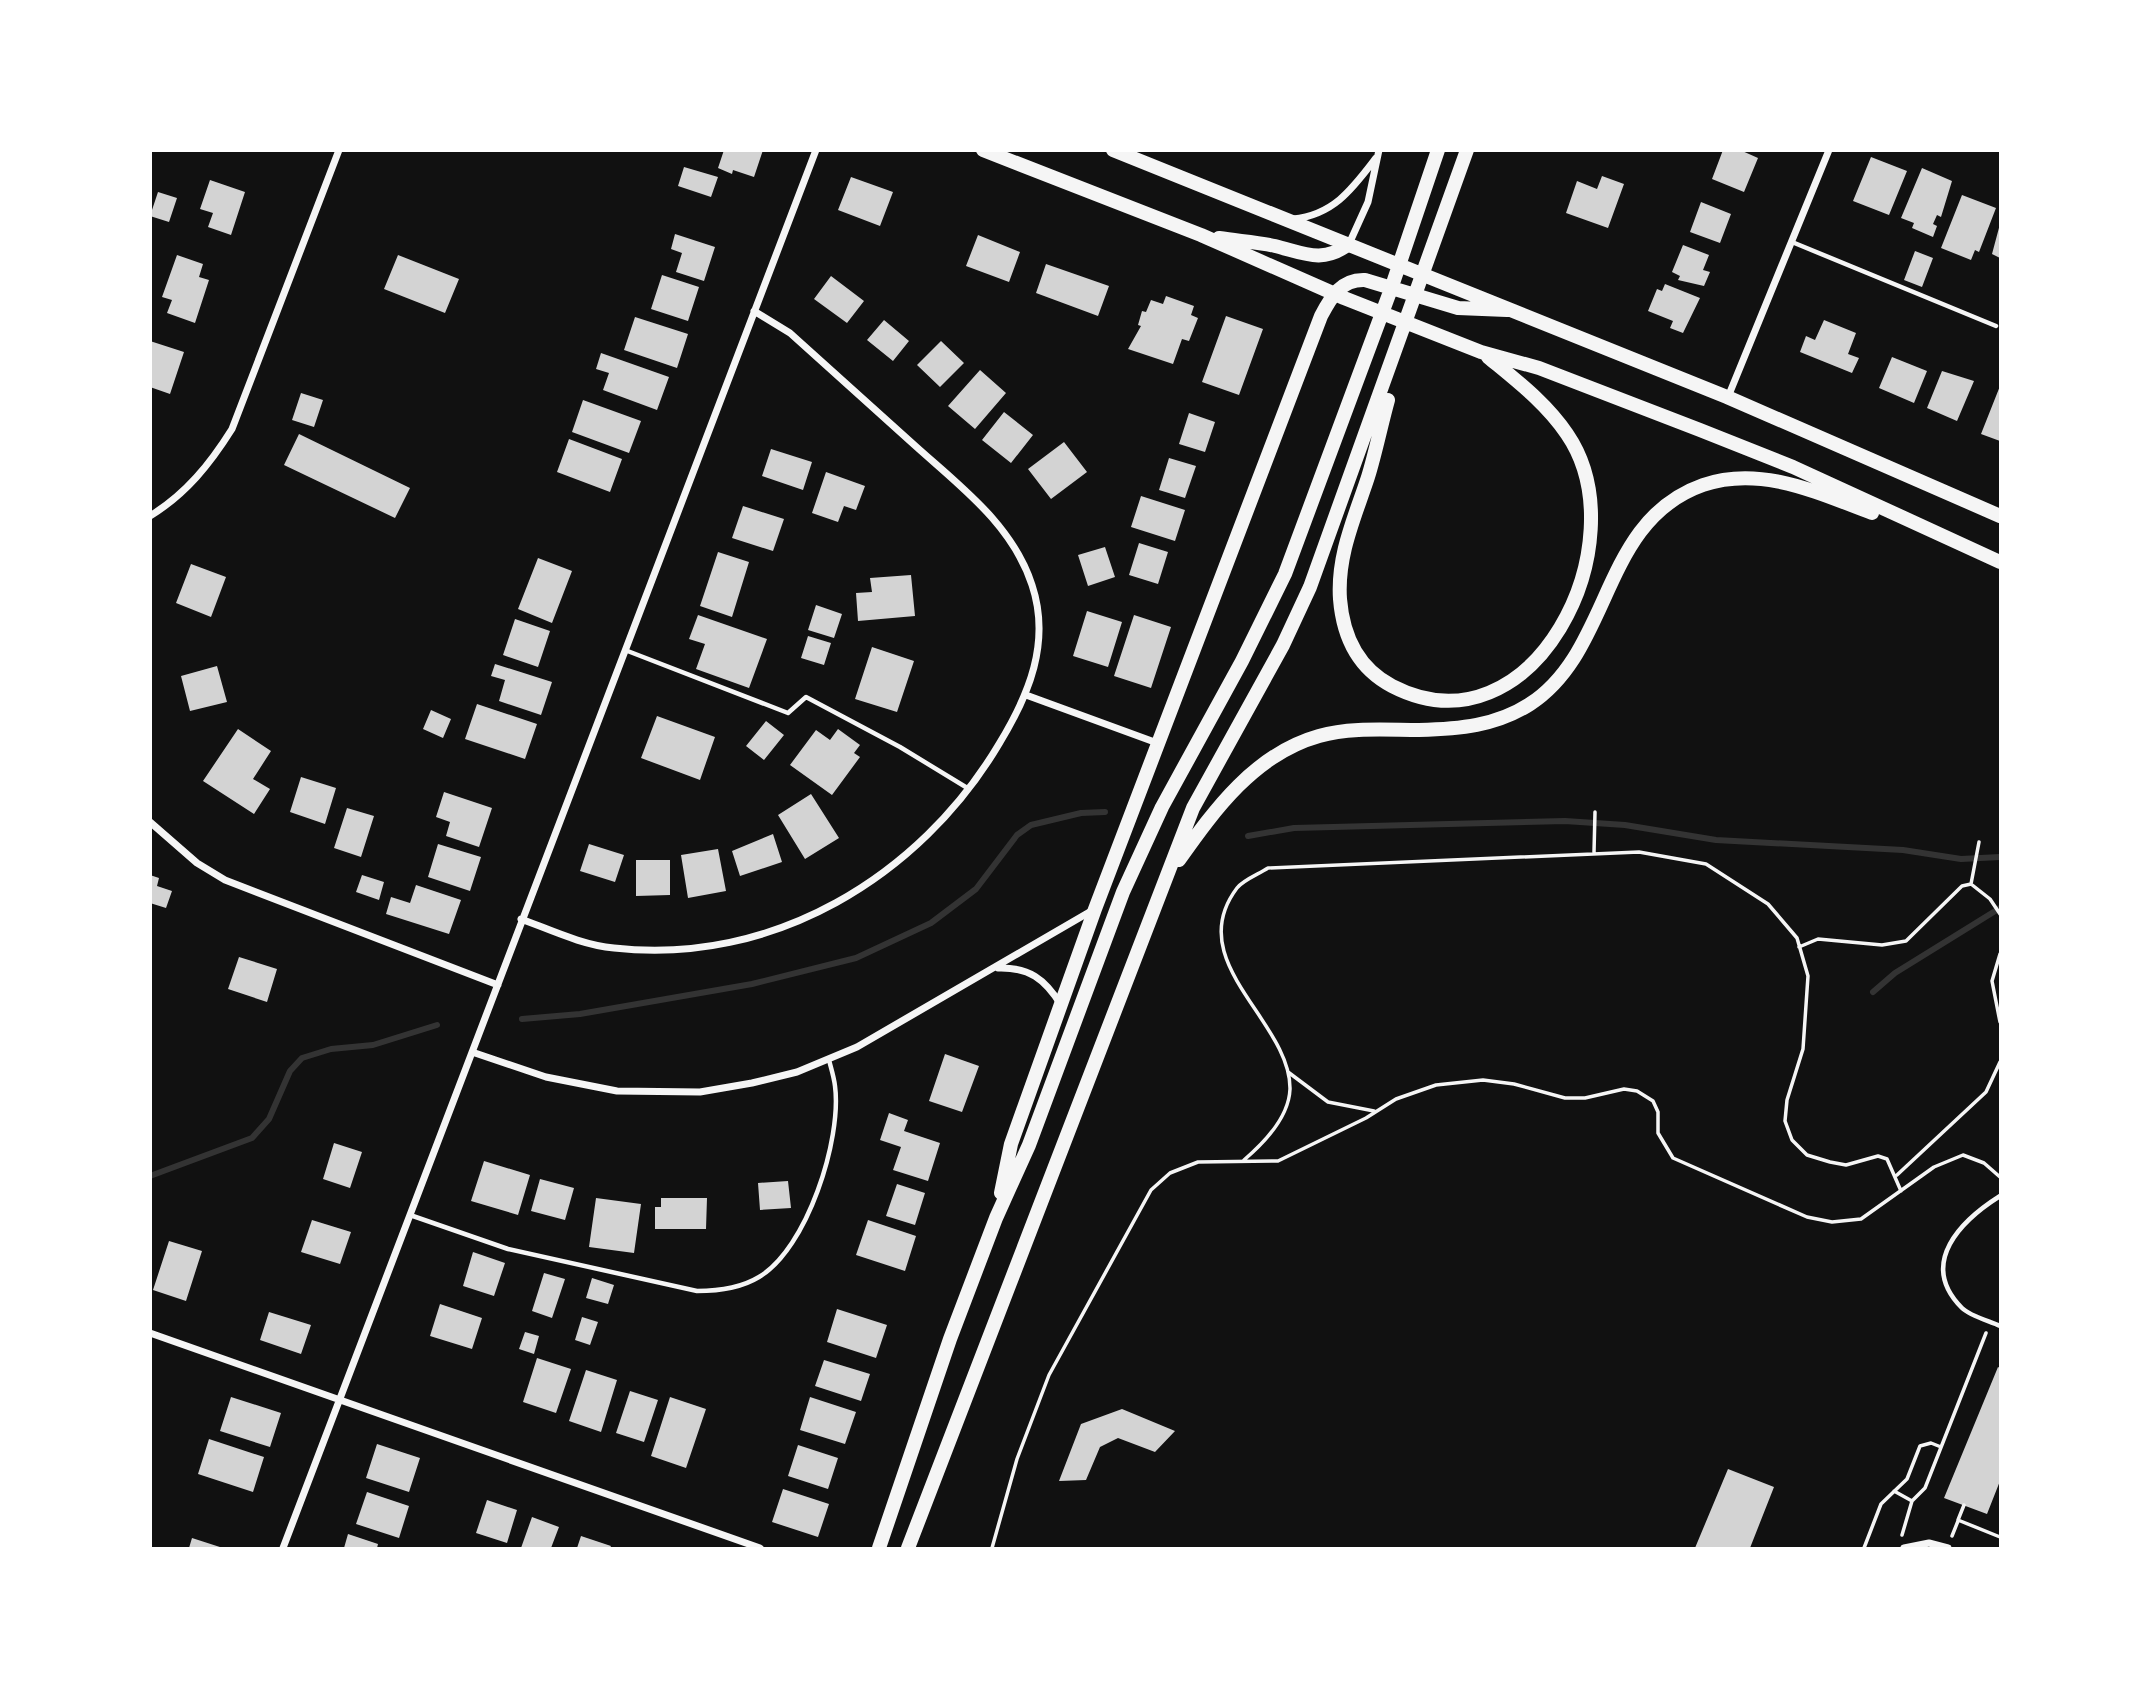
<svg xmlns="http://www.w3.org/2000/svg" width="2151" height="1699" viewBox="0 0 2151 1699" font-family="Inter,sans-serif">
	<rect width="100%" height="100%" fill="#111"/>
	<g fill="none" stroke-linecap="round" stroke-linejoin="round">
		<path stroke="#333" stroke-width="6" d="M1248 836 1294 828 1565 821 1625 825 1716 840 1903 850 1961 859 2000 857
			M1873 992 1895 973 2000 908
			M522 1019 580 1014 752 984 856 958 931 923 976 889 1017 835 1031 825 1081 813 1105 812
			M150 1176 252 1138 269 1119 290 1071 302 1058 331 1049 373 1045 437 1025"/>
	</g>
	<path fill="#d3d3d3" d="M724 150H763L754 177 733 170 732 174 718 168Z
		M1723 150H1740L1758 158 1744 192 1712 179Z
		M1871 157 1907 171 1889 215 1853 201Z
		M684 167 718 177 711 197 678 186Z
		M1922 168 1952 181 1941 217 1937 215 1933 224 1937 226 1933 237 1912 228 1914 223 1901 218Z
		M1602 176 1624 184 1608 228 1566 213 1577 181 1597 189Z
		M851 177 893 192 880 226 838 210Z
		M210 180 245 192 231 235 208 227 213 213 200 209Z
		M158 192 177 198 169 222 150 216Z
		M1962 195 1996 208 1979 252 1975 250 1971 260 1941 248Z
		M1701 202 1731 214 1720 243 1690 232Z
		M2000 224V258L1992 254Z
		M675 234 715 247 704 281 676 272 682 253 671 249Z
		M978 235 1020 252 1009 282 966 266Z
		M1683 245 1709 255 1703 270 1710 272 1704 286 1678 280 1680 276 1672 272Z
		M1915 251 1933 258 1922 287 1904 280Z
		M177 255 203 264 199 277 209 280 195 323 167 313 172 300 162 297Z
		M398 255 459 279 445 313 384 289Z
		M1046 264 1109 286 1098 316 1036 293Z
		M662 275 699 287 688 321 651 309Z
		M831 276 864 301 847 323 814 299Z
		M1665 284 1700 298 1683 333 1670 328 1673 321 1648 311 1657 289 1662 291Z
		M1166 296 1194 306 1191 315 1198 318 1189 341 1182 339 1173 364 1128 349 1141 326 1138 325 1142 311 1146 312 1151 300 1163 304Z
		M1226 316 1263 329 1239 395 1202 382Z
		M635 317 688 334 677 368 624 350Z
		M884 320 909 341 893 361 867 340Z
		M1824 320 1856 333 1848 354 1859 358 1852 373 1800 352 1806 336 1815 340Z
		M150 341 184 352 170 394 150 387Z
		M941 341 964 363 940 387 917 365Z
		M601 353 669 377 657 410 603 390 609 373 596 369Z
		M1892 357 1927 371 1914 403 1879 388Z
		M980 370 1006 393 975 429 948 406Z
		M1942 371 1974 381 1957 421 1927 408Z
		M2000 386V441L1981 434Z
		M301 393 323 400 314 427 292 420Z
		M583 400 641 421 629 453 572 432Z
		M1004 412 1033 435 1011 463 982 440Z
		M1189 413 1215 422 1205 452 1179 444Z
		M299 434 410 488 395 518 284 465Z
		M569 439 622 459 610 492 557 472Z
		M1064 442 1087 472 1051 499 1028 469Z
		M771 449 812 462 803 490 762 476Z
		M1169 458 1196 466 1185 498 1159 490Z
		M826 472 865 486 856 510 844 506 838 522 812 513Z
		M1141 496 1185 510 1175 541 1131 527Z
		M743 506 784 519 773 551 732 538Z
		M1139 543 1168 552 1158 584 1129 575Z
		M1105 547 1115 577 1088 586 1078 555Z
		M718 552 749 562 732 617 700 606Z
		M538 558 572 571 552 623 518 609Z
		M191 564 226 577 211 617 176 603Z
		M911 575 915 616 858 621 856 593 872 592 870 578Z
		M816 605 842 614 834 638 808 630Z
		M1087 611 1122 622 1108 667 1073 656Z
		M698 615 767 639 749 688 696 669 705 644 689 639Z
		M1134 615 1171 627 1151 688 1114 676Z
		M515 619 550 631 538 667 503 655Z
		M808 636 831 643 824 665 801 658Z
		M872 647 914 661 897 712 855 699Z
		M495 664 552 682 541 715 499 701 505 680 491 676Z
		M217 666 227 702 190 711 181 676Z
		M477 704 537 724 525 759 465 739Z
		M431 710 451 719 443 738 423 729Z
		M657 716 715 737 700 780 641 758Z
		M766 721 784 735 764 760 746 746Z
		M238 729 271 751 253 779 270 789 254 814 203 781Z
		M838 729 860 745 854 753 860 757 832 795 790 765 816 730 830 740Z
		M301 777 336 788 325 824 290 812Z
		M444 792 492 808 479 847 446 836 450 822 436 817Z
		M811 794 839 838 805 859 778 815Z
		M347 808 374 816 361 857 334 848Z
		M773 834 782 862 740 876 732 851Z
		M438 844 481 857 470 891 428 877Z
		M589 844 624 855 615 882 580 871Z
		M718 849 726 891 688 898 681 855Z
		M636 860H670V895L636 896Z
		M150 875 159 878 157 886 172 891 166 908 150 903Z
		M362 875 384 882 379 900 356 892Z
		M416 885 461 900 449 934 386 914 391 897 410 903Z
		M239 957 277 969 267 1002 228 989Z
		M945 1054 979 1066 962 1112 929 1101Z
		M889 1113 908 1120 904 1131 940 1143 928 1181 893 1170 901 1147 880 1140Z
		M334 1143 362 1152 350 1188 323 1179Z
		M484 1161 530 1175 518 1215 471 1201Z
		M540 1179 574 1188 565 1220 531 1211Z
		M788 1181 791 1208 760 1210 758 1183Z
		M897 1184 925 1193 915 1225 886 1216Z
		M596 1198 641 1204 634 1253 589 1247Z
		M661 1198H707L706 1229H655V1207H661Z
		M312 1220 351 1232 340 1264 301 1252Z
		M868 1220 916 1236 905 1271 856 1255Z
		M169 1241 202 1251 186 1301 153 1290Z
		M473 1252 505 1263 494 1296 463 1286Z
		M544 1273 565 1279 552 1318 532 1311Z
		M592 1278 614 1285 608 1304 586 1298Z
		M440 1304 482 1318 472 1349 430 1336Z
		M837 1309 887 1325 876 1358 827 1342Z
		M269 1312 311 1325 301 1354 260 1340Z
		M582 1317 598 1322 590 1345 575 1340Z
		M525 1332 539 1336 534 1354 519 1349Z
		M537 1358 571 1369 556 1413 523 1402Z
		M824 1360 870 1374 861 1401 815 1386Z
		M1998 1367 2000 1368V1481L1987 1514 1944 1498Z
		M586 1370 617 1380 601 1432 569 1421Z
		M630 1391 658 1400 644 1442 616 1433Z
		M231 1397 281 1413 270 1447 220 1431Z
		M670 1397 706 1409 686 1468 651 1456Z
		M810 1397 856 1412 845 1444 800 1430Z
		M1122 1409 1175 1431 1155 1452 1118 1438 1100 1447 1086 1480 1059 1481 1081 1424Z
		M209 1439 264 1457 253 1492 198 1474Z
		M377 1444 420 1458 409 1492 366 1478Z
		M798 1445 838 1458 828 1489 788 1476Z
		M1728 1469 1774 1487 1750 1548H1695Z
		M783 1489 829 1504 818 1537 772 1522Z
		M367 1492 409 1506 399 1538 356 1524Z
		M487 1500 517 1510 507 1543 476 1533Z
		M532 1517 559 1527 551 1548H521Z
		M348 1534 378 1544 377 1548H344Z
		M581 1536 611 1546 610 1548H577Z
		M192 1538 223 1548H189Z"/>
	<g fill="none" stroke-linecap="round" stroke-linejoin="round">
		<path stroke="#f5f5f5" stroke-width="3.5" d="M1594 852 1595 812
			M1971 884 1979 842
			M1799 947 1818 939 1882 945 1906 941 1962 886 1971 884 1990 899 2000 914
			M2000 954 1992 981 2000 1022
			M1288 1072 1328 1102 1374 1111
			M1244 1160C1264 1143 1289 1117 1290 1089 1291 1021 1181 962 1237 888 1243 880 1259 874 1268 868L1639 852 1706 864 1768 904 1797 938 1808 976 1803 1049 1787 1100 1785 1121 1792 1140 1807 1155 1830 1162 1846 1165 1878 1156 1887 1159 1901 1191
			M1897 1175 1986 1092 2000 1062
			M1894 1491 1912 1501 1925 1488 1986 1333
			M1964 1505 1958 1520 2000 1537
			M1902 1535 1912 1501
			M1952 1536 1958 1521
			M992 1548 1017 1459 1049 1375 1151 1190 1170 1173 1198 1162 1278 1161 1366 1118 1396 1099 1436 1085 1483 1080 1514 1084 1565 1098H1585L1624 1089 1637 1091 1653 1101 1658 1112V1133L1673 1158 1807 1217 1832 1222 1861 1219 1934 1167 1963 1155 1984 1163 2000 1177
			M1864 1548 1881 1504 1907 1479 1920 1446 1931 1443 1941 1447"/>
		<path stroke="#f5f5f5" stroke-width="4.5" d="M1792 242 1996 326
			M625 650 788 713 806 697 900 747 969 789
			M2000 1196C1962 1220 1917 1263 1962 1308 1970 1316 1989 1321 2000 1326
			M410 1215 508 1249 697 1291C718 1291 741 1288 759 1277 807 1249 842 1139 835 1086 834 1077 831 1068 829 1060"/>
		<path stroke="#f5f5f5" stroke-width="7" d="M1293 219C1334 215 1353 188 1376 158
			M1349 244 1368 202 1379 150
			M1728 397 1829 150
			M150 516C186 494 210 464 232 429L339 150
			M1026 695 1160 744
			M150 822 197 863 225 880 498 985
			M521 919C551 930 582 945 614 948 772 966 920 877 999 744 1029 695 1051 642 1032 585 1012 523 957 484 911 442 871 406 830 369 790 333L754 311
			M998 968C1029 967 1045 979 1061 1005
			M472 1052 546 1077 617 1091 700 1092 752 1083 797 1072 857 1047 1093 910
			M150 1333 760 1548
			M283 1548 816 150
			M1904 1548 1929 1543 1948 1548"/>
		<path stroke="#f5f5f5" stroke-width="14" d="M983 150 1201 235 1344 298 1481 352 1539 368 1700 430 1793 467 2000 562
			M1113 150 1727 397 2000 516
			M1219 238C1238 241 1257 242 1275 246 1304 253 1322 264 1349 244
			M1388 400C1381 425 1376 451 1368 477 1355 517 1337 555 1340 599 1343 637 1358 668 1392 686 1533 759 1641 542 1567 434 1546 403 1517 381 1488 357
			M1179 860C1215 809 1255 754 1319 736 1350 727 1387 730 1419 730 1459 729 1496 726 1530 704 1613 650 1600 521 1703 485 1761 465 1818 493 1872 513
			M1001 1193 1011 1144 1095 909 1321 316C1331 297 1341 279 1365 280L1458 308 1507 310
			M879 1548 950 1339 996 1218 1029 1145 1123 892 1162 807 1242 661 1285 574 1391 289 1438 150
			M908 1548 1193 808 1283 645 1310 587 1467 150"/>
	</g>
	<rect width="2151" height="1699" fill="none" stroke="#ffffff" stroke-width="304"/>
</svg>
